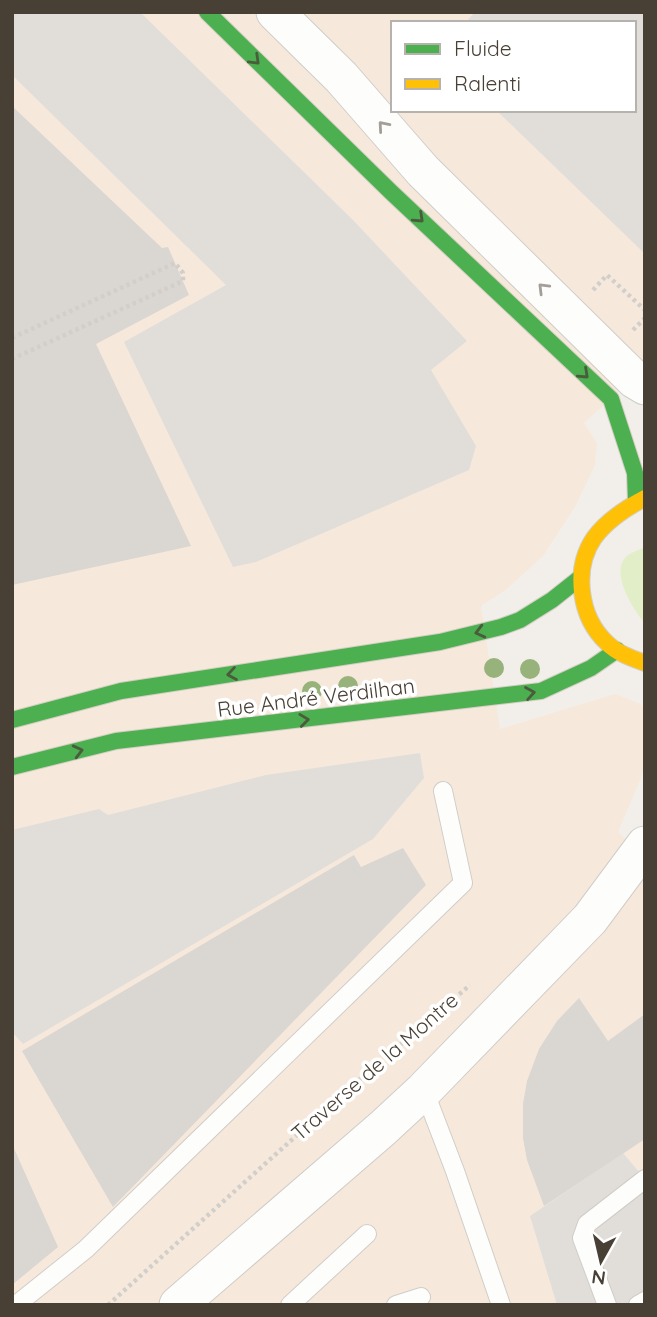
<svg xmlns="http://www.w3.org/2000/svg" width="657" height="1317" viewBox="0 0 657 1317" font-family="Quicksand,sans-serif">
	<rect width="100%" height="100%" fill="#f2efea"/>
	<path fill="#f6e9dc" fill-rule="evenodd" d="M12 12H645V368L584 423 597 443 595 465 575 507 543 556 507 589 481 606 500 729 615 694 641 704 645 711V760L641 778 618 832 645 858V1305H12ZM393 23H634V110H393Z"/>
	<path fill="#e2eec7" d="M645 547V623C633 610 611 574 625 558 629 553 639 550 645 547Z"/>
	<path fill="#e1deda" d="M12 12H140L354 221 467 341 431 370 476 446 469 470 256 562 233 567 124 342 226 285 12 75Z
		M475 12H645V254L496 110H634V23H465Z
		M420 753 424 778 373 839 23 1044 12 1032V830L99 809 108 815 266 775Z
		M623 1153 645 1179V1305H557L530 1216Z"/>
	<path fill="#dad6d1" d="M12 106 162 248 168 247 189 295 96 344 191 546 12 585Z
		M403 848 426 885 113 1207 22 1051 354 855 361 867Z
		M579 998 608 1041 645 1014V1139L544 1206 527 1160 523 1138V1104L527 1081 539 1049 557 1021Z
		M12 1144 58 1247 12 1285Z"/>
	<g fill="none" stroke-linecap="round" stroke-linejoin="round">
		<defs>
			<path id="lane" d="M424 1090 455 1171 501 1305
				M16 1305 86 1249 463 883 443 791
				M290 1305 367 1234
				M396 1305 421 1297
				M607 1305 582 1238 587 1224 645 1179
				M638 1305 645 1301"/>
			<path id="street" d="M275 12 341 77 423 171 635 380 645 386
				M178 1305 383 1128 424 1090 590 919 645 845"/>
			<path id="fast" d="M207 12 391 192 611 399 635 473 636 502
				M12 720 121 691 440 642 501 627 520 620 552 600 581 577
				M12 767 116 741 541 691 591 668 617 650"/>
			<path id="slow" d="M645 498C626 508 607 520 594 538 573 569 579 617 607 643 617 653 631 658 645 663"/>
		</defs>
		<use href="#lane" stroke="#d0cdc7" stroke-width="20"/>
		<use href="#street" stroke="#d0cdc7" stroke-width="39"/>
		<use href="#fast" stroke="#d3cec2" stroke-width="18"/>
		<use href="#slow" stroke="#d3cec2" stroke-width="18"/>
		<path stroke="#d2cfca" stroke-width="4.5" stroke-dasharray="3.5 3.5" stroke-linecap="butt" d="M593 290 607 275 645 310
			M633 330 645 318
			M12 338 175 263 183 273V281L12 359
			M108 1305 345 1092 470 985"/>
		<use href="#lane" stroke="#fdfdfc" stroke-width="18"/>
		<use href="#street" stroke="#fdfdfc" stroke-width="37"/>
		<use href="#fast" stroke="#4caf50" stroke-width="16"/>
		<use href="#slow" stroke="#ffc107" stroke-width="16"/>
	</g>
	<g fill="#98b27c">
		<circle cx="494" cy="668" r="10"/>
		<circle cx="530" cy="669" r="10"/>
		<circle cx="348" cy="686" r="10"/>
		<circle cx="312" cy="691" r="10"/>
	</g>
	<defs><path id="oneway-chevron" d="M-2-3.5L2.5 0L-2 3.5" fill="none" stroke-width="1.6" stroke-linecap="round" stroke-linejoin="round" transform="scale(1.75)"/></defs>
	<g stroke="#4a5c3c">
		<use href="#oneway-chevron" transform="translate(255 60) rotate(44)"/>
		<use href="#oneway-chevron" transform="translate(419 218) rotate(43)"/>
		<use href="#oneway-chevron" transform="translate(584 374) rotate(43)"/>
		<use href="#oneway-chevron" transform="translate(480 632) rotate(166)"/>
		<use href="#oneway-chevron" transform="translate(232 674) rotate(171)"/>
		<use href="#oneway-chevron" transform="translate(530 693) rotate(-10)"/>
		<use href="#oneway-chevron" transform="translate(304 720) rotate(-7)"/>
		<use href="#oneway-chevron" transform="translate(78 751) rotate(-14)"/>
	</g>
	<g stroke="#a39e98">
		<use href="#oneway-chevron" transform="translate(383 126) rotate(-131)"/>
		<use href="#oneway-chevron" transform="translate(543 288) rotate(-135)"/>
	</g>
	<g text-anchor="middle" stroke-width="7" stroke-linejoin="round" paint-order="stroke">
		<g font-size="21" fill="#494035" stroke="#fff">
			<text transform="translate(316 698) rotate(-7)" y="7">Rue André Verdilhan</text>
			<text transform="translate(375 1067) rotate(-41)" y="7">Traverse de la Montre</text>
		</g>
	</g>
	<rect width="657" height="1317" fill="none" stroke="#494035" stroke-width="28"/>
	<rect x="391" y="21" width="245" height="91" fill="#ffffff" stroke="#b6b3ae" stroke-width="2"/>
	<rect x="405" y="44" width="35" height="10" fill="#4caf50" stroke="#b6b3ae" stroke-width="2"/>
	<text x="454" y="56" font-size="21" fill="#494035">Fluide</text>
	<rect x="405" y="79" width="35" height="10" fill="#ffc107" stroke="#b6b3ae" stroke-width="2"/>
	<text x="454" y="91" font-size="21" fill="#494035">Ralenti</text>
	<g transform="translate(601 1261) rotate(188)" stroke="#ffffff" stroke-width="5" paint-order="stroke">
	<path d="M0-5L12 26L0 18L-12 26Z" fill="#494035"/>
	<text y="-10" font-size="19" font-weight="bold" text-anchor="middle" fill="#494035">N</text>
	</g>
</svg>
